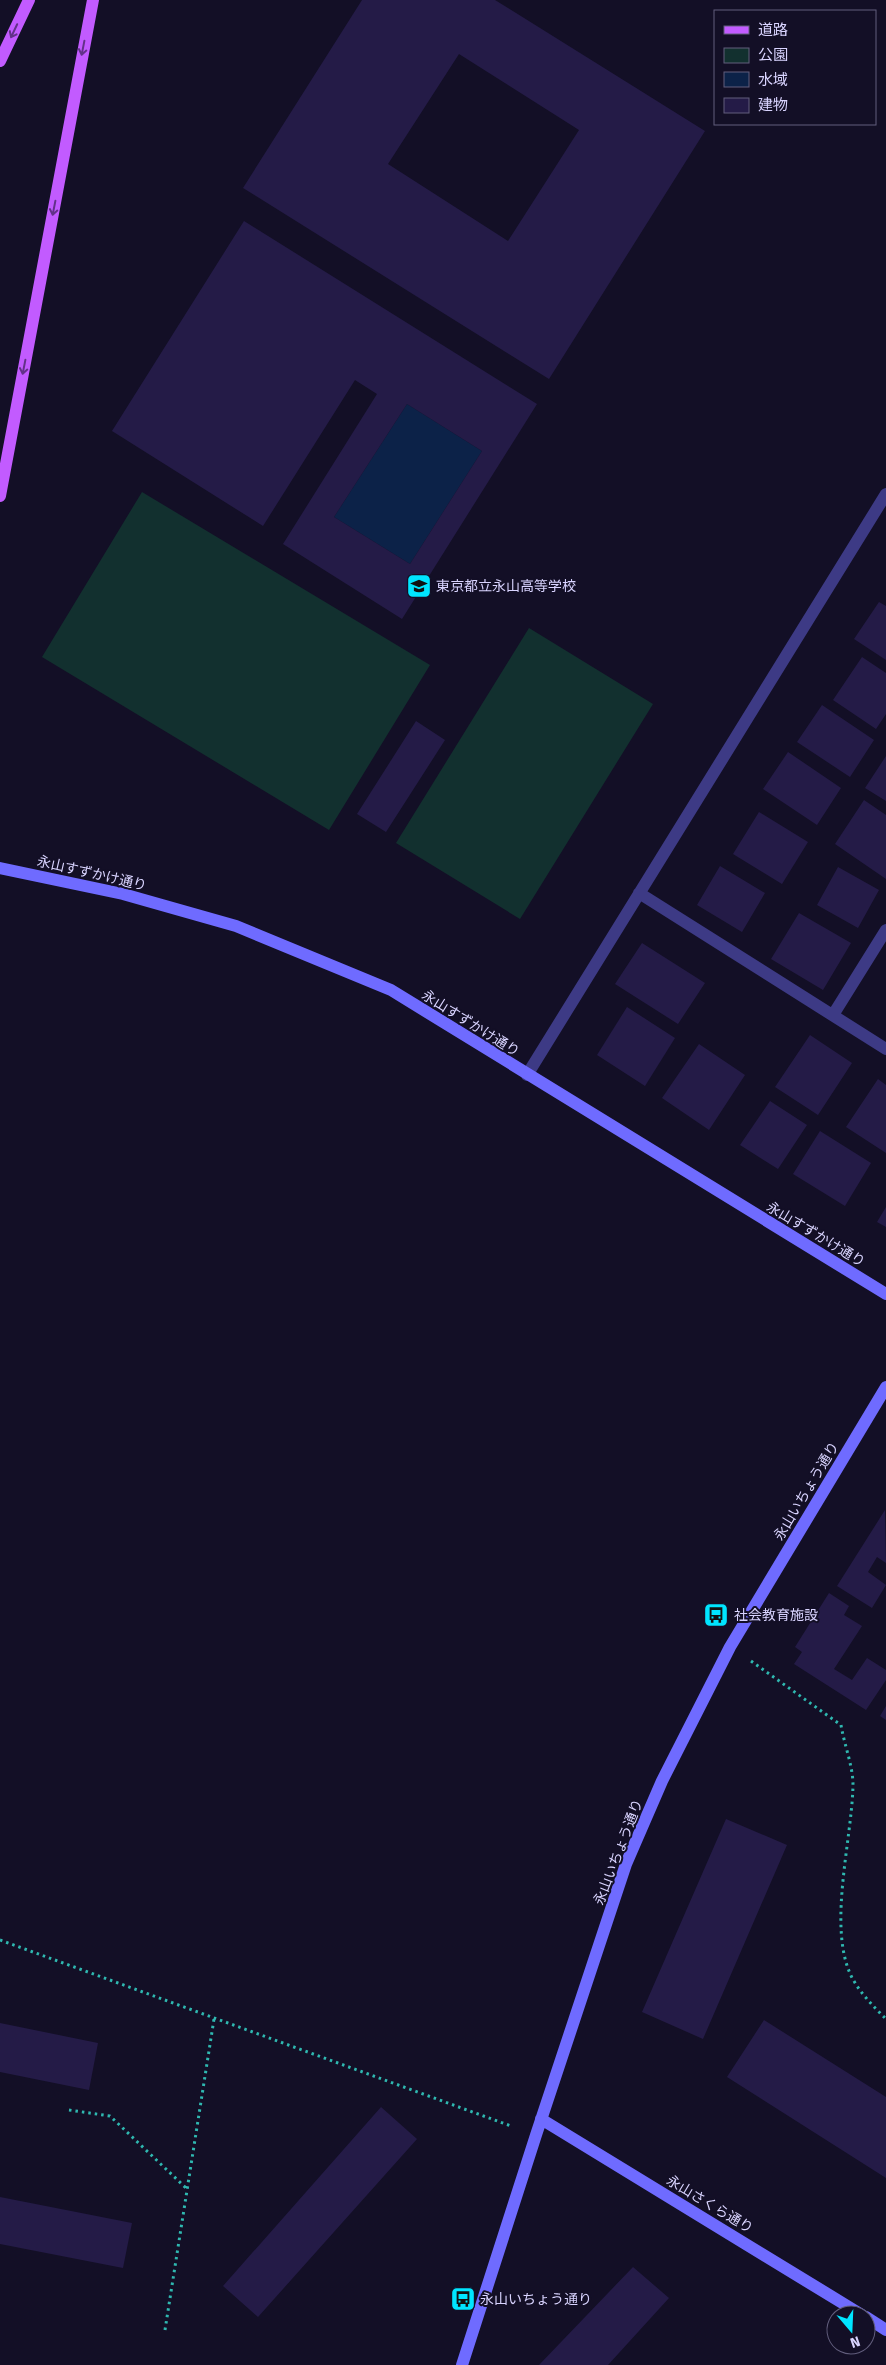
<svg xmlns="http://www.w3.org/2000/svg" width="886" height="2365" viewBox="0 0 886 2365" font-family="'Fira Sans','Noto Sans JP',sans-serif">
	<rect width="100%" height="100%" fill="#130f26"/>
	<path fill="#12302f" d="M142 492 430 665 329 830 42 657Z
		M529 628 653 704 520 919 396 843Z"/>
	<path fill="#0c2248" d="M407 404 482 451 410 564 334 517Z"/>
	<path fill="#241b47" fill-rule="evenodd" d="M362 0H495L705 131 549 379 243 188ZM459 54 579 130 508 241 388 164Z
		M244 221 537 404 402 619 283 544 377 394 355 380 263 526 112 431ZM407 404 482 451 410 564 334 517Z
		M879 602 886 606V660L854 639Z
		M862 657 886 673V714L876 729 833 700Z
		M822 705 874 740 850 777 797 742Z
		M416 721 445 740 386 832 357 814Z
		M788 752 841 788 817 825 763 789Z
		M886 756V801L865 788Z
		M864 800 886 815V879L835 844Z
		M759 812 808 842 782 884 733 854Z
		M720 866 765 893 742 932 697 905Z
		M838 867 879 890 858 928 817 905Z
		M799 913 851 943 823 990 771 959Z
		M642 943 705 983 678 1024 615 984Z
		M627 1007 675 1038 645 1086 597 1055Z
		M810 1035 852 1063 818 1115 775 1087Z
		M699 1044 745 1075 709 1130 662 1098Z
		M878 1079 886 1085V1153L846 1127Z
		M770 1101 807 1125 778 1169 740 1145Z
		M820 1131 871 1163 845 1206 793 1174Z
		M886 1207V1227L877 1222Z
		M885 1510 886 1563 877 1557 868 1572 886 1585 872 1608 837 1586Z
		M829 1593 849 1606 844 1615 862 1626 834 1669 852 1680 867 1658 886 1670V1680L866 1710 794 1664 802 1652 795 1647Z
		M886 1706V1720L880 1716Z
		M726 1819 787 1845 703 2039 642 2012Z
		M764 2020 886 2097V2178L727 2077Z
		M0 2023 98 2043 89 2090 0 2072Z
		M381 2107 417 2139 258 2317 223 2286Z
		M0 2197 132 2223 123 2268 0 2244Z
		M633 2267 669 2298 608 2365H539Z"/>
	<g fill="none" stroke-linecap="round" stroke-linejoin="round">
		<path stroke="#2fb8b0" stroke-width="3" stroke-dasharray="2.5 4" stroke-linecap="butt" d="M751 1661 841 1725C844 1744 853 1766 853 1785 852 1838 829 1921 849 1971 856 1989 873 2006 886 2019
			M0 1940 511 2126
			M69 2110 110 2116 186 2188
			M165 2330 214 2019"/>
		<path stroke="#3d3a85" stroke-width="12" d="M639 893 886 1049
			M833 1015 886 930
			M527 1075 886 494"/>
		<path stroke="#6f6bff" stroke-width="12" d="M0 868 123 894 236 926 391 990 886 1294
			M541 2119 862 2315
			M866 2317 886 2330
			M462 2365 536 2135 626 1864 662 1781 730 1647 886 1387"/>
		<path stroke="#c25bff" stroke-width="12" d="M0 61 29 0
			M0 496 93 0"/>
	</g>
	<defs><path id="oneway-shaft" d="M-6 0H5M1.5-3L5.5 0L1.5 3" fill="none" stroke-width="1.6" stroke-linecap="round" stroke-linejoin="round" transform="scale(1.25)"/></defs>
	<g stroke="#623188">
		<use href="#oneway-shaft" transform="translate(14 31) rotate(115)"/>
		<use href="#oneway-shaft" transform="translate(83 48) rotate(101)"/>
		<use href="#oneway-shaft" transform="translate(54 208) rotate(101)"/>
		<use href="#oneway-shaft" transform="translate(24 367) rotate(101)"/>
	</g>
	<defs>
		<symbol id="school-square" viewBox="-11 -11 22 22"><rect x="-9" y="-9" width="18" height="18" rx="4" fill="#00e5ff" stroke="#130f26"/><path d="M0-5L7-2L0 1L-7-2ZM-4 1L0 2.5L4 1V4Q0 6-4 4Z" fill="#111"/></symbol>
		<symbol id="bus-square" viewBox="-11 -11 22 22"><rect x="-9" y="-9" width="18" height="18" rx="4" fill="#00e5ff" stroke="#130f26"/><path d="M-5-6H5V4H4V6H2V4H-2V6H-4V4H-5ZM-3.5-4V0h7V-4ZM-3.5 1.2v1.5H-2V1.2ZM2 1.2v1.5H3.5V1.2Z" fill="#111"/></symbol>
	</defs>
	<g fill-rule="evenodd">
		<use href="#school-square" x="405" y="572" width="28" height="28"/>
		<use href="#bus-square" x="702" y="1601" width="28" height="28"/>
		<use href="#bus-square" x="449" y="2285" width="28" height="28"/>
	</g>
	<g text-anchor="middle" stroke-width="4" stroke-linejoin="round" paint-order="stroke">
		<g font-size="14" fill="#d9d4ff" stroke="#130f26" text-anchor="start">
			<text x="436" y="591">東京都立永山高等学校</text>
			<text x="734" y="1620">社会教育施設</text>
			<text x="480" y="2304">永山いちょう通り</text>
		</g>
		<g font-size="14" fill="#d9d4ff" stroke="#130f26">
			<text transform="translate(92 873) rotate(13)" y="5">永山すずかけ通り</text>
			<text transform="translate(471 1023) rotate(32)" y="5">永山すずかけ通り</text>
			<text transform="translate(816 1234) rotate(31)" y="5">永山すずかけ通り</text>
			<text transform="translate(806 1491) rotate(-59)" y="5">永山いちょう通り</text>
			<text transform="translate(618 1852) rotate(-69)" y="5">永山いちょう通り</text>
			<text transform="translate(710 2204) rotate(31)" y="5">永山さくら通り</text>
		</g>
	</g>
	<rect x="714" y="10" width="162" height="115" fill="#130f26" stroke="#625e7d"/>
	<rect x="724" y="26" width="25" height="8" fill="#c25bff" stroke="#625e7d"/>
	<text x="758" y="35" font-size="15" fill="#d9d4ff">道路</text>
	<rect x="724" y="48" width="25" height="15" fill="#12302f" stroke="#625e7d"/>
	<text x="758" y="60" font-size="15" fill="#d9d4ff">公園</text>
	<rect x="724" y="72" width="25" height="15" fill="#0c2248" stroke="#625e7d"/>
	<text x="758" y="85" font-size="15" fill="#d9d4ff">水域</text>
	<rect x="724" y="98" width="25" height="15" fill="#241b47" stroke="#625e7d"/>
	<text x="758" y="110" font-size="15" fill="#d9d4ff">建物</text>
	<g transform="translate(851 2330) rotate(161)"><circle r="24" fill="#130f26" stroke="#625e7d"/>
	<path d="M0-4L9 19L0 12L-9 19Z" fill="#00e5ff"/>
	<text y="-8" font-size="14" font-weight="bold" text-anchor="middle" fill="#d9d4ff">N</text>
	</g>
</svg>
